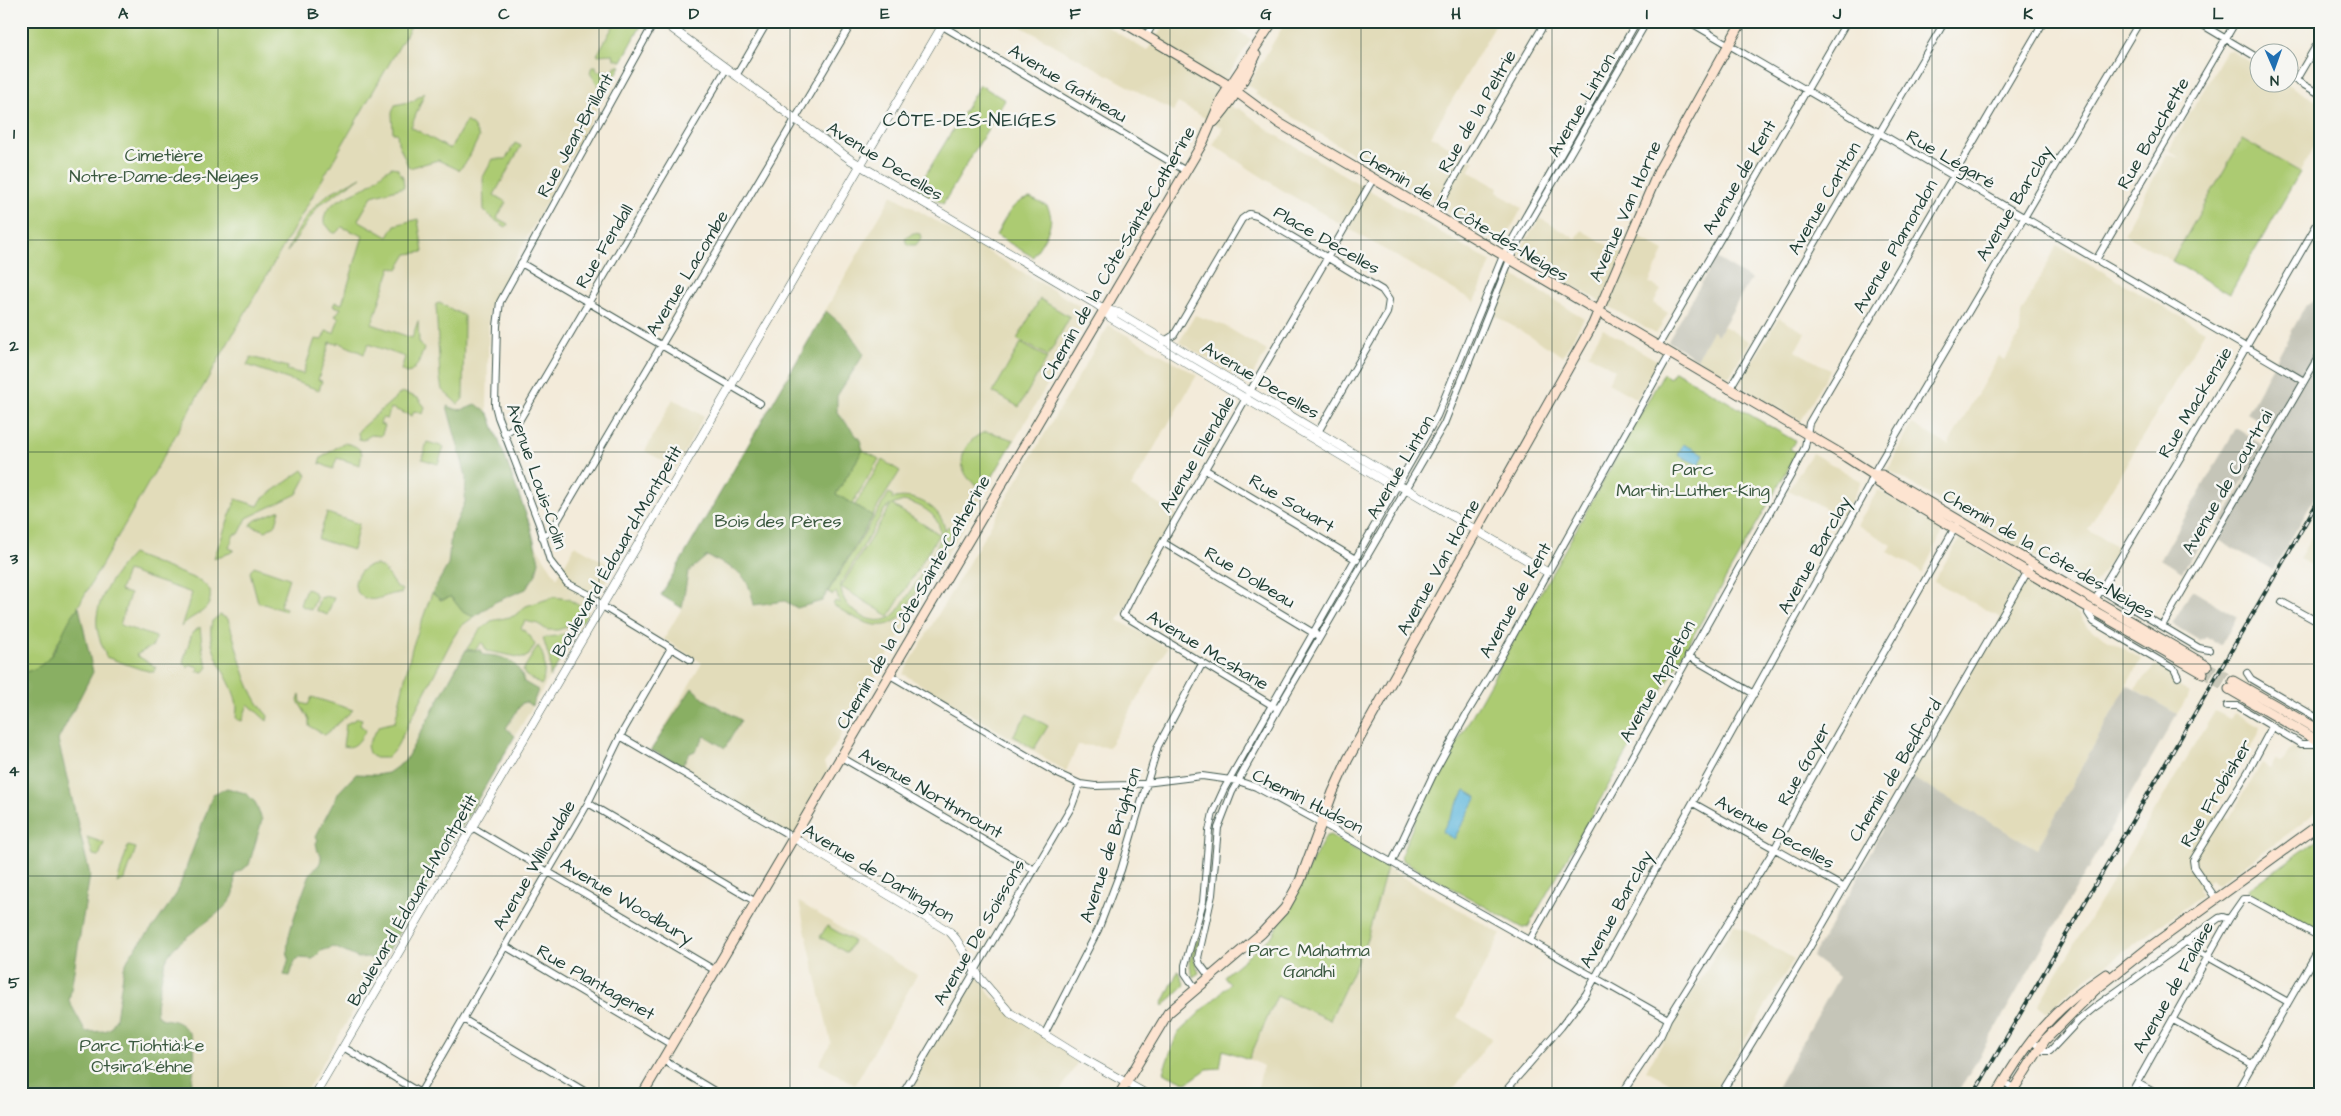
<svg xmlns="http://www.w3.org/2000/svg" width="2341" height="1116" viewBox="0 0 2341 1116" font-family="'Architects Daughter',sans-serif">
	<rect width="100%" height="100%" fill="#f6f6f2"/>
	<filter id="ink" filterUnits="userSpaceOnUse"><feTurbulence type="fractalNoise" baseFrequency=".02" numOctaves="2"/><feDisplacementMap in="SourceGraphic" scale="10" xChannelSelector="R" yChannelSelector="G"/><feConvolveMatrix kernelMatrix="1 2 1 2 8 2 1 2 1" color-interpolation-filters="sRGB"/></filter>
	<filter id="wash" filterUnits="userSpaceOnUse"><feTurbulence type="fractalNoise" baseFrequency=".0096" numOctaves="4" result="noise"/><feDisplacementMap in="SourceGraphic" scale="20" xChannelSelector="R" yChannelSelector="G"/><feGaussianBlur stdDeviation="1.12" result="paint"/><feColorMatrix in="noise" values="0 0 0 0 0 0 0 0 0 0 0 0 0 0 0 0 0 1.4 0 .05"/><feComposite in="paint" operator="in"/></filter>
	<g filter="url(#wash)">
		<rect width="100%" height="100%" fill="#f3ebda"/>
		<path fill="#e2dcba" d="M414 21H644L489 308 487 410 535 544 557 578 575 545 614 568 304 1095H113L116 1089 69 1001 90 875 58 740 93 672 79 607 257 292Z
			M1011 21H1098L1147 51 1167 21H1222L1251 39 1216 95 1235 109 1239 108 1273 133 1491 262 1475 302 1282 190 1213 145 1223 128 1178 103 1173 111Z
			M1286 21H1498L1431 136 1474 161 1469 171 1498 188 1497 192 1522 208 1503 243H1500L1445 210 1433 199 1402 184 1255 94 1257 91 1248 85Z
			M2231 50 2258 67V82L2285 83 2320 103V135L2300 172 2242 139 2172 261 2124 234 2167 154 2179 158 2169 150 2226 51Z
			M892 195 1088 311 1089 314 824 764 831 774 794 838 651 750 702 663 664 639 682 608 661 595Z
			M1540 218 1576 239 1581 230 1630 258 1639 237 1664 251 1649 283 1661 290 1653 303 1668 313 1656 334 1520 255 1519 252Z
			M2057 245 2205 331 2088 529 2118 548 2091 590 1888 470 1912 424 1948 445 1999 356 2005 360 2020 333 2021 314Z
			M1515 276 1584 318 1563 356 1494 315 1508 279Z
			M1195 315 1225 326 1267 351 1249 381H1244L1179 342Z
			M1779 318 1806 333 1796 351 1830 370 1801 421 1742 387 1744 383 1741 381Z
			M1109 325 1197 375 1131 487 1179 516 1118 620 1167 648 1109 747 1078 745 1066 771 903 674Z
			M1724 326 1750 342 1729 377 1697 359 1712 331 1718 335Z
			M1603 329 1658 361 1637 399 1608 383 1615 370 1588 354Z
			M673 399 704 416 676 468 645 451Z
			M1812 453 1861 481 1844 517 1788 490Z
			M1878 490 1943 530 1922 574 1918 569 1888 552 1892 545 1857 525Z
			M2320 524V570L2299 558Z
			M1960 538 2017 572 2030 585H2033L2079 614 2087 627 2141 659 2037 849 1909 776 2001 618 1934 581Z
			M2156 665 2172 675 2171 682 2190 693 2177 714 2135 689Z
			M2215 711 2230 719 2235 713 2260 727 2258 736 2213 810 2228 820 2262 763 2270 768 2275 760 2282 762 2293 746 2300 751H2320V808L2300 825 2217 885 2211 879 2198 889 2202 895 2071 990 2047 1012 2038 1005Z
			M1387 868 1501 934 1457 1017 1492 1038 1449 1095H1256L1263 1066 1249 1059 1277 996 1330 1020 1366 942Z
			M799 902 917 975 855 1085 819 1064 831 1043Z
			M1734 924 1794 959 1712 1095H1693L1646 1070Z
			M975 970 992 997 1080 1058 1058 1095H904Z"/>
		<path fill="#c5c5b8" d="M1716 258 1751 279 1718 335 1712 331 1697 359 1668 341Z
			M2320 295V489L2273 570 2213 537 2257 460 2182 572 2161 559 2236 428 2265 447 2275 430 2247 413 2306 305Z
			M2192 590 2237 617 2221 645 2207 637 2200 641 2172 624Z
			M2127 685 2177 714 1957 1095H1773L1839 977 1812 957 1851 891 1909 776 2037 849Z"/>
		<path fill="#accb72" stroke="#668453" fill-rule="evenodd" d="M21 21H414L257 292 21 707Z
			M616 21H641L642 24 622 61 614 59 613 54 597 55Z
			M592 66H596L597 71H614L615 66H621L601 100 600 97 602 91 590 73Z
			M980 85 1005 100 943 204 917 189Z
			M425 92 411 127 450 149 466 121 473 126 479 137 467 161 459 170 438 160 409 168 398 143 397 133H393L392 113 395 105 413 101Z
			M2242 139 2300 172 2230 294 2172 261Z
			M515 143 521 146 494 195 506 202 497 218 508 224 506 227 493 219 484 210 483 177 493 159H506Z
			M392 167 397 168 403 177 404 187 372 196 358 220 388 237 395 225 418 219 423 252 407 254 398 269 391 267 372 324 412 338 418 321 419 342 424 349 418 364 411 372 406 373 401 370 405 357 368 344 364 354 338 342 337 344 330 342 318 380 322 381 319 390 247 365 251 357 288 367 287 370 303 374 315 339 322 340 326 331 334 333 339 318 335 316 341 308 333 306 335 302 342 304 363 236 342 227 336 233H333L324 222C323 200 355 195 370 184 378 178 383 171 392 167Z
			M361 177 319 205 287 252C296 231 311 206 330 193 340 187 351 183 361 177Z
			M1030 198 1047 206C1058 224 1042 241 1033 257L996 235C1005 220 1011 201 1030 198Z
			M913 233 920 234 921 238 916 245H907L905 239Z
			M1040 299 1070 317 1048 356 1017 339Z
			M440 303 464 316 463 399 458 404 442 390 440 378 436 304Z
			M1021 343 1047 358 1019 407 993 392Z
			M1675 371 1795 441 1790 449 1797 453 1528 927 1523 928 1402 860 1401 855 1421 807 1663 374 1670 378Z
			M402 392 418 398 425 407 423 414 414 411 412 416 391 408 387 419 382 418 380 424 385 426 381 436 371 435 363 440 359 439 358 432 361 428Z
			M985 432 993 433 1014 440 984 491C981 486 974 484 969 479 954 461 966 439 985 432Z
			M427 442 444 447 438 464 422 459Z
			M343 443C351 444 358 446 362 453L360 465 337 458 333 469 319 463 321 458Z
			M863 450 879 459 852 504 836 494Z
			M882 460 900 471 872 516 855 505Z
			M303 470 307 475 297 494 247 518 239 534H234L229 548 234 550 230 553 214 558 236 499 258 506 262 499Z
			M889 493 893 496 892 499C913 492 943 507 945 531L948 526 954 530 902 615C882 638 853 617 833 605L835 601 840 603 836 592 833 595 828 592ZM903 501C923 504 944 518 940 540 934 554 900 613 890 618 879 623 866 620 857 613 847 607 840 596 841 584L885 509 891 505 841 587 889 616 939 534 892 505Z
			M280 510 276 524 266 531 250 525 256 520Z
			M327 513 359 524 353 550 318 539Z
			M132 554 201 581 210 590C213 615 194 611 181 627L192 593 127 571 120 591 130 594 120 625 156 637 153 646 136 655 156 667 154 672 140 669 106 657C103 647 98 637 97 627 94 601 115 572 132 554Z
			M376 565C390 569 389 585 402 590L401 594C387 591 377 605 363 597 346 587 359 565 376 565Z
			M254 566 289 578 280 606 286 608 285 611 258 602 250 572Z
			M306 588 315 593 314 595 317 596 311 610 300 605Z
			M432 593 441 600 451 597 463 612 474 617 461 626 453 638 396 748 387 758H375L369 753 367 746 379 726 395 722 412 648Z
			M324 596 334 598 327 615 316 610 320 597 323 598Z
			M554 597 568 599 585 609 586 616 583 621 558 630H547L538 624 525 621 521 628 530 636 535 645 529 655 524 658 487 651 482 642 475 650H466L479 631 491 621 514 616 526 606Z
			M220 615 228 619C239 652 244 690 268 716L267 721 248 704 242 721 236 719C236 715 237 711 237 707 235 680 204 654 212 621Z
			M200 627 203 652 208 667 204 672 197 671 198 667 190 664 188 668 183 662 192 633Z
			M578 630 550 677V661L543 638 561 635Z
			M538 646C546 656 545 670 543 682L541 685 525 675 523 670Z
			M300 694 301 703 308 705 312 697 353 710 325 735 309 726V719L298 701Z
			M1027 714 1048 726 1034 749 1013 736Z
			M358 718 362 719 360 725 366 730C360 739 356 750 343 746L346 724Z
			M1330 835 1387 868 1366 942 1330 1020 1277 996 1249 1059 1223 1050 1220 1068 1207 1069 1187 1083 1163 1072 1177 1034 1230 984 1224 976 1272 936 1326 836Z
			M87 837 104 843 99 856 93 855Z
			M2320 838V930L2316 931 2249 893 2248 890Z
			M128 846 136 848 125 879 117 883Z
			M827 926 853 941 847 953 820 937Z
			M1198 937 1200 938 1194 959 1199 973 1193 977 1189 962Z
			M1178 971 1185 985 1163 1006 1162 1005Z"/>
		<path fill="#89af64" stroke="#54764c" d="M826 311 847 329 864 354 837 396V412L860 440 863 450 836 494 873 516 822 601 797 608 785 601 754 605C748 571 736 570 707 556L688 572 682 608 661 595Z
			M476 404 489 414 530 525 539 561 536 574 526 589 495 602 474 617 463 612 451 597 441 600 432 593 448 565 451 534 465 502 466 476 447 406C459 412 465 410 476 404Z
			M79 607 93 672 58 740 90 875 69 1001 86 1032 105 1031 111 1028 116 1018 124 968 130 955 157 922 177 893 213 794 227 788 245 793 255 802 262 820 249 865 235 874C234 880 235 887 234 893 230 911 182 935 170 953 163 962 162 979 159 990 149 1033 167 1010 185 1028 201 1043 193 1076 189 1095H139L116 1089 113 1095H21V673C62 665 56 631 79 607Z
			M466 650H480L483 655C502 655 519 661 524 682L538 690 532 706 526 702 522 703 506 728 515 736 381 964 368 957 358 958 334 947 321 951 313 959 299 958 295 961 290 976 284 975 289 958C281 944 304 891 310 874 316 866 322 866 321 854L318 852 316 843 318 840 316 836 339 792 356 774 376 775 388 773 405 761Z
			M692 688 704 699 741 720 725 748 705 736 695 751 690 753 682 765 651 750Z"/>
		<path fill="#60b8dd" stroke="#407a88" d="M1683 444 1704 454 1699 465 1678 455Z
			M1465 790 1477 797 1454 839 1442 832Z"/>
	</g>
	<g filter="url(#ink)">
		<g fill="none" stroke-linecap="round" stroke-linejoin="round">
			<path stroke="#c9c8b9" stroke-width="9" stroke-dasharray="9 4.5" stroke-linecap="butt" d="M2207 666 2233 681
				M2203 673 2229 689"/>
			<defs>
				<path id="minor" d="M655 21 500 302 497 326 495 405 498 417 539 524 550 561 567 583 592 596 602 606 691 660
					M934 21 1186 171
					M1688 21 2304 381
					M2196 21 2258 58
					M678 32 684 21
					M1146 36 1155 21
					M736 76 768 21
					M2288 76 2320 94
					M2296 80 2320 39
					M1433 215 1546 21
					M2096 260 2236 21
					M521 263 760 403
					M1163 342 1174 335 1242 219 1249 214 1257 216 1382 290 1389 300 1387 313 1314 439
					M1657 348 1847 21
					M1729 390 1945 21
					M504 434 516 426 726 69
					M1206 470 1357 560
					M542 537 552 530 853 21
					M1164 543 1320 637
					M2101 590 2199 648 2209 650
					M2095 600 2241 356 2320 219
					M2282 602 2320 623
					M2090 607 2088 613 2094 622 2174 669 2178 677
					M2162 626 2320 354
					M1688 656 1754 694
					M2247 673 2251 679 2314 716 2320 722
					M890 675 1058 774 1080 784 1095 786 1129 785 1202 776 1238 781 1256 787 1329 827 1668 1019
					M2227 706H2238L2301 744H2320
					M1275 707 1123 615 1139 583 1373 179
					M620 736 794 838
					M841 757 1033 869
					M588 803 756 902
					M1693 803 1843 887
					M472 827 716 971
					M1392 862 1434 773 1466 715 1501 657 1669 355
					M2216 899 2194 867 2193 860 2249 770 2272 727
					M1530 940 1791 475 1805 447 1809 423 2044 21
					M2186 941 2199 952 2288 1002
					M505 946 672 1045
					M1209 976 1200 964 1198 958 1212 895 1218 828 1232 792 1278 709 1444 424 1513 252 1647 21
					M1195 988 1185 973V965L1203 902 1209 831 1213 813 1224 789 1437 416 1503 256 1637 21
					M463 1019 591 1095
					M2173 1020 2252 1064
					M1044 1035 1098 930 1121 870 1158 746 1202 664
					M2031 1040 2044 1051H2050L2078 1021 2095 1007 2219 918 2223 917 2229 919
					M343 1047 422 1094
					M663 1060 721 1095
					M2004 1082 2024 1095
					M2137 1083 2159 1095
					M419 1095 588 803 623 731 671 648
					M902 1095 1072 806 1080 784
					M1502 1095 1561 1027 1586 994 1869 486 1877 467 2140 21
					M1621 1095 1661 1035 1668 1019 1775 848 1800 799 1956 526
					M1720 1095 1804 957 2032 564
					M2130 1095 2229 919 2243 899H2251L2320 937
					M2235 1095 2320 947"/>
				<path id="tertiary" d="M662 21 851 160 1096 304 1103 309 1111 318 1387 483 1405 488 1547 572
					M1103 309 1119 313 1393 477 1398 485
					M794 838 950 932 956 939 980 978 1010 1013 1082 1058 1148 1095
					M315 1095 945 21"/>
				<path id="secondary" d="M1121 21 1223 82 1279 123 1846 457 1874 475 1879 483 2056 589 2203 673
					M1214 122C1232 103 1245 79 1256 55
					M1874 475H1882L2207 666
					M2233 681 2320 731
					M2229 689 2320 742
					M642 1095 1203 142 1222 98 1273 21
					M1119 1095 1168 1013 1262 933 1285 908 1300 881 1333 792 1348 759 1593 324 1660 168 1742 21
					M1996 1095C2028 1040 2053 1009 2106 974
					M2010 1095 2045 1040 2094 991 2147 949 2320 824"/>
			</defs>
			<use href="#minor" stroke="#3f574d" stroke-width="8"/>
			<use href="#tertiary" stroke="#3f574d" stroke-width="9"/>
			<use href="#secondary" stroke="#3f574d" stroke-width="11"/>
			<use href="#minor" stroke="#fff" stroke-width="6"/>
			<use href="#tertiary" stroke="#fff" stroke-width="8"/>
			<use href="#secondary" stroke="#fde4d1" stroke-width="9"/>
			<defs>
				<path id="rail" d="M1973 1095 2320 498"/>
			</defs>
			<use href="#rail" stroke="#1f3d34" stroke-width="4"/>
			<use href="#rail" stroke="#f6f6f2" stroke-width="2" stroke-dasharray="5.5" stroke-linecap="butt"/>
		</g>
	</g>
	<path fill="none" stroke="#1f3d34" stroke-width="1" stroke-opacity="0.55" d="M218 21V1095M408 21V1095M599 21V1095M790 21V1095M980 21V1095M1170 21V1095M1361 21V1095M1552 21V1095M1742 21V1095M1932 21V1095M2123 21V1095M21 240H2320M21 452H2320M21 664H2320M21 876H2320"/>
	<g text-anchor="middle" stroke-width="5" stroke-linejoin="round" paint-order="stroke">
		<g font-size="18" fill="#1f3d34" stroke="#f6f6f2">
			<text transform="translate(1068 83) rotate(31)" y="6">Avenue Gatineau</text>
			<text transform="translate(1581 105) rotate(-60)" y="6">Avenue Linton</text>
			<text transform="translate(1477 111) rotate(-60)" y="6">Rue de la Peltrie</text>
			<text transform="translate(2153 133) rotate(-60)" y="6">Rue Bouchette</text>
			<text transform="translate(575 135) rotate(-61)" y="6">Rue Jean-Brillant</text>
			<text transform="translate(1951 159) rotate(30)" y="6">Rue Légaré</text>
			<text transform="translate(885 161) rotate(32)" y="6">Avenue Decelles</text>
			<text transform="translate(1739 177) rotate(-60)" y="6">Avenue de Kent</text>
			<text transform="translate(1824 198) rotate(-60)" y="6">Avenue Carlton</text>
			<text transform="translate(2014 203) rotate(-59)" y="6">Avenue Barclay</text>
			<text transform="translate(1625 211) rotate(-66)" y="6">Avenue Van Horne</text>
			<text transform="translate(1464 215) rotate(31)" y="6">Chemin de la Côte-des-Neiges</text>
			<text transform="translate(1327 240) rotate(30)" y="6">Place Decelles</text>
			<text transform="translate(604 246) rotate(-59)" y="6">Rue Fendall</text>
			<text transform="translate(1895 246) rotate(-60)" y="6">Avenue Plamondon</text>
			<text transform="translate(1118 253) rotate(-60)" y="6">Chemin de la Côte-Sainte-Catherine</text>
			<text transform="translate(687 273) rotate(-59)" y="6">Avenue Lacombe</text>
			<text transform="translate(1261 380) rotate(31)" y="6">Avenue Decelles</text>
			<text transform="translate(2195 402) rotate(-59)" y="6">Rue Mackenzie</text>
			<text transform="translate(1197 454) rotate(-60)" y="6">Avenue Ellendale</text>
			<text transform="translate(1400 467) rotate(-60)" y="6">Avenue Linton</text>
			<text transform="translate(537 476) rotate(71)" y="6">Avenue Louis-Colin</text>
			<text transform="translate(2227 482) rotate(-60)" y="6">Avenue de Courtrai</text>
			<text transform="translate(1292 503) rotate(31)" y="6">Rue Souart</text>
			<text transform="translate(617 551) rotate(-60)" y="6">Boulevard Édouard-Montpetit</text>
			<text transform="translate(2049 554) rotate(30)" y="6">Chemin de la Côte-des-Neiges</text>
			<text transform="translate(1814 555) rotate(-61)" y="6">Avenue Barclay</text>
			<text transform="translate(1438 567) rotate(-61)" y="6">Avenue Van Horne</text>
			<text transform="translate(1250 577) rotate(31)" y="6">Rue Dolbeau</text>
			<text transform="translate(1515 600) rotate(-61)" y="6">Avenue de Kent</text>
			<text transform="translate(913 602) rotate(-60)" y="6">Chemin de la Côte-Sainte-Catherine</text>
			<text transform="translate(1208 650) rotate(31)" y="6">Avenue Mcshane</text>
			<text transform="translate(1657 681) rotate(-61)" y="6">Avenue Appleton</text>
			<text transform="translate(1804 764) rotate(-61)" y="6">Rue Goyer</text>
			<text transform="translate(1895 770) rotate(-59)" y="6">Chemin de Bedford</text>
			<text transform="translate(931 793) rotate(30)" y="6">Avenue Northmount</text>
			<text transform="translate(2216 793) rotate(-59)" y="6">Rue Frobisher</text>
			<text transform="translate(1308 801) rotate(27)" y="6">Chemin Hudson</text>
			<text transform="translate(1775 832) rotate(29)" y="6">Avenue Decelles</text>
			<text transform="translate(1110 845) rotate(-72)" y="6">Avenue de Brighton</text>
			<text transform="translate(534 865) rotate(-60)" y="6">Avenue Willowdale</text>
			<text transform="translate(879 873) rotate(31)" y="6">Avenue de Darlington</text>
			<text transform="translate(412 900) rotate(-60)" y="6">Boulevard Édouard-Montpetit</text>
			<text transform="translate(627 901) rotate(31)" y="6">Avenue Woodbury</text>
			<text transform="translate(1616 909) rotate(-61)" y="6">Avenue Barclay</text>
			<text transform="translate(979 932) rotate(-60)" y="6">Avenue De Soissons</text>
			<text transform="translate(596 982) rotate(30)" y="6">Rue Plantagenet</text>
			<text transform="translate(2173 987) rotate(-61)" y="6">Avenue de Falaise</text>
		</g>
		<g font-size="18" fill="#3b5940" stroke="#f6f6f2">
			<text x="164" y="161">Cimetière<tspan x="164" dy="21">Notre-Dame-des-Neiges</tspan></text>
			<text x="1693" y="475">Parc<tspan x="1693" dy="21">Martin-Luther-King</tspan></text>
			<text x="778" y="527">Bois des Pères</text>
			<text x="1309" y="956">Parc Mahatma<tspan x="1309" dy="21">Gandhi</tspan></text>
			<text x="142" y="1051">Parc Tiohtià:ke<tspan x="142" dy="21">Otsira'kéhne</tspan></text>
		</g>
		<g font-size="19" letter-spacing="1" fill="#1f3d34" stroke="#f6f6f2">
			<text x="970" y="126">CÔTE-DES-NEIGES</text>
		</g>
	</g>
	<rect width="2341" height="1116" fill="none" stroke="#f6f6f2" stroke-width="55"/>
	<g transform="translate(2274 68) rotate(178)"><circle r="24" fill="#f6f6f2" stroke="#a0aca6"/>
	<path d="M0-4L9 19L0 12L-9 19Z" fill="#1f6fb2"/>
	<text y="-8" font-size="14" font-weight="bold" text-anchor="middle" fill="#1f3d34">N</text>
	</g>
	<rect x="28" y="28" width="2286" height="1060" fill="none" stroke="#1f3d34" stroke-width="2"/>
	<g font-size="16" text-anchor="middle" font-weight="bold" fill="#1f3d34">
		<text x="123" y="19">A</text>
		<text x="313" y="19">B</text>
		<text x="504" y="19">C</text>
		<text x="694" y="19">D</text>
		<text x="885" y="19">E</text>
		<text x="1075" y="19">F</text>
		<text x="1266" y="19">G</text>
		<text x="1456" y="19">H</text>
		<text x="1647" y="19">I</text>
		<text x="1837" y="19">J</text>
		<text x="2028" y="19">K</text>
		<text x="2218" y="19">L</text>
		<text x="14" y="139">1</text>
		<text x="14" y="351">2</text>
		<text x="14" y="564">3</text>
		<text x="14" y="776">4</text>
		<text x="14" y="988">5</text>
	</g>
</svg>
